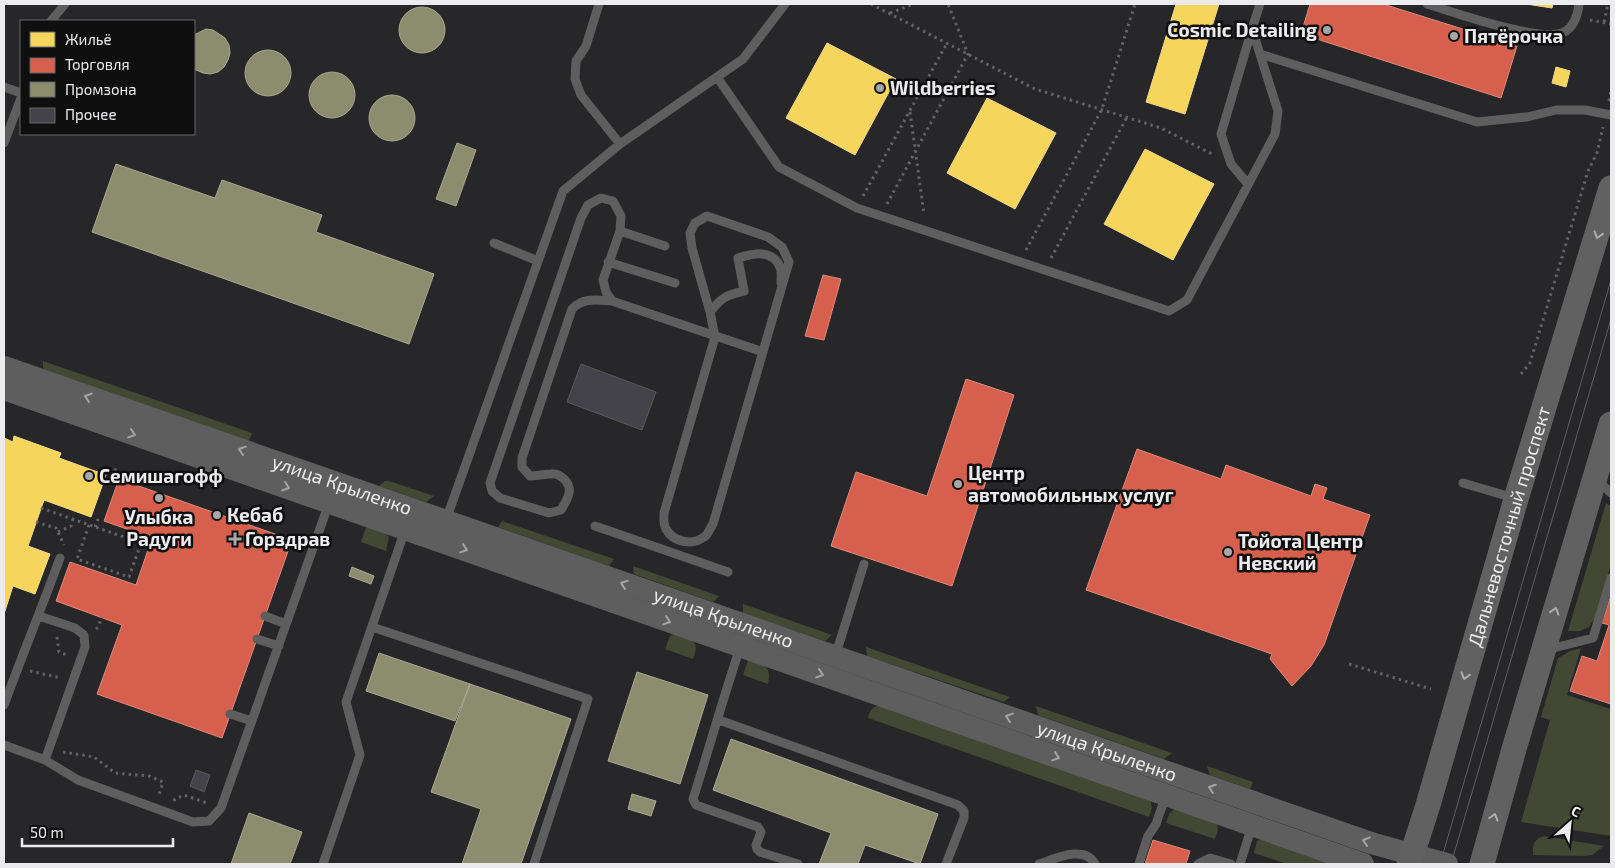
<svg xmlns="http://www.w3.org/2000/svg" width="1615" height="868" viewBox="0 0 1615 868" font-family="'Exo 2',sans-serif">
	<rect width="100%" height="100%" fill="#272628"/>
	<path fill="#424833" d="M43 361 252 433 249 441 43 369Z
		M385 481H389L434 496 426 502 379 486Z
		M1606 503 1611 506V564L1596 616 1589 627 1580 631H1568Z
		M502 521 614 559 609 566 498 527Z
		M366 527 384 533 389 537 386 551 361 542Z
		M633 566 719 596 713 602 634 574Z
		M743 604 832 635 825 641 743 613Z
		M674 634C691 640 701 638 693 659L665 649 670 636Z
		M866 647 1010 697 1004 702 867 656Z
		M1581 648 1567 695 1611 709V836L1521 822 1550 720 1541 717 1558 658 1570 651Z
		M748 660C764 666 772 665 768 684L743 675Z
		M880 705 1150 799 1152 808 1149 817 868 718C870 710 872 707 880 705Z
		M1036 706 1172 753 1164 759 1038 715Z
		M1207 766 1253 782 1250 789 1210 775Z
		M1175 808 1217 824 1218 830 1215 839 1166 823 1169 814Z
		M1544 836 1604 846 1592 855 1584 856 1533 855C1532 845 1534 839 1544 836Z
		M1262 839 1334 864H1287L1254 853 1257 841Z"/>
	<path fill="#f6d55c" stroke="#f3dc88" d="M1176 4H1219L1185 114 1146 102Z
		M1526 4H1553L1552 8Z
		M827 43 896 79 855 155 786 118Z
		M1556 67 1570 71 1566 87 1552 83Z
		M987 98 1056 133 1015 209 947 173Z
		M1145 149 1214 184 1173 260 1104 224Z
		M14 436 61 453 59 458 106 475 91 517 44 500 28 546 50 554 35 594 13 586 4 614V438L13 442Z"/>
	<path fill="#d6604d" stroke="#dd8a7d" d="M1310 4H1383L1517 46 1501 98 1301 34Z
		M823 275 841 279 824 340 805 336Z
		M966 379 1014 395 952 586 831 546 856 472 927 496Z
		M1137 449 1221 479 1226 465 1311 496 1315 484 1327 488 1323 499 1370 515 1324 645 1311 666 1292 686 1270 659 1272 654 1086 590Z
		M119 479 292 540 222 738 97 694 122 625 56 601 70 562 136 585 152 538 104 521Z
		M1611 595V704L1570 691 1582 656 1597 661 1609 625 1602 623Z
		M1153 840 1190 851 1186 864H1145Z"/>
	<path fill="#8c8c6e" stroke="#a9a994" d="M399 30a23 23 0 1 1 46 0a23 23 0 1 1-46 0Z
		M206 29 213 30 225 38 229 45 230 53 228 60 224 67 218 72 210 74 203 73 194 69V35Z
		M245 73a23 23 0 1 1 46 0a23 23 0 1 1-46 0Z
		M309 95a23 23 0 1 1 46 0a23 23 0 1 1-46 0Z
		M369 118a23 23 0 1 1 46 0a23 23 0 1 1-46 0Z
		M457 143 476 150 456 206 436 199Z
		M116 164 215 198 222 180 322 215 316 232 434 274 409 344 92 232Z
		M352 567 374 576 371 584 349 576Z
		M379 653 470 684 455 721 366 691Z
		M637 672 708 695 680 784 608 761Z
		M470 684 571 719 521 864H462L481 809 431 792Z
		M731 739 938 814 920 864 865 845 858 864H819L831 833 713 790Z
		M632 794 656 801 651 816 628 809Z
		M249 813 302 832 290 864H231Z"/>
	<path fill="#44434a" stroke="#58585a" d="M581 364 656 392 642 430 567 402Z
		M196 770 210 775 204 792 190 786Z"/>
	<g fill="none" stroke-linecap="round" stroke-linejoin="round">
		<path stroke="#626263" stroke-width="3" stroke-dasharray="2.5 4" stroke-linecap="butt" d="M871 4 1035 89 1161 128 1212 154
			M890 13 914 4
			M1590 20 1611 24
			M1604 22 1608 4
			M1609 101 1611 89
			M910 112 924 214
			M863 196 947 43
			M887 204 968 54 948 4
			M1026 250 1102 109 1135 4
			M1051 258 1127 117
			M1521 374 1530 363 1588 171 1597 153 1603 127
			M113 477 116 467
			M41 508 141 543H151
			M36 522 56 528 64 545
			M89 525 77 559 129 577 141 543
			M95 527 98 519
			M58 532 71 526 73 519
			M96 629 98 627 102 617
			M57 637 59 652 67 655
			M1349 664 1431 689
			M30 671 61 678
			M63 752 94 757 115 773 149 776 163 782 159 795
			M174 801 175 799 184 795 207 803"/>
		<path stroke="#5f5e5e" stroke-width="9" d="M599 4 586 46 576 61 575 79 581 95 620 144
			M1427 4C1452 12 1546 45 1566 31 1575 25 1578 13 1579 4
			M51 21 65 4
			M1260 54 1477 122 1527 117 1556 110H1585L1611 115
			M717 77 779 167 857 208 1169 311 1187 300 1275 134 1278 111 1252 29 1260 4
			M4 87 21 93
			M4 143 21 98
			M1248 184 1231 164 1221 134 1252 29
			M707 216 768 237 782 247 789 262 713 524C710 528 708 535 704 537 692 546 673 542 666 529 663 524 664 518 664 513L715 337 710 312 692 248 690 233 695 223Z
			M620 231 665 246
			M494 243 538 261
			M608 262 675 283
			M612 301 606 292 603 280 620 231 621 216 613 201 601 198 588 205 581 218 490 483 492 491 500 498 549 513 561 510C567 500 574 490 565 480 561 476 557 473 551 474 543 474 538 476 530 476L522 467V458L572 309C583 297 597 300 612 301L763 352
			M710 312C721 298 726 295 744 291L738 258C752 254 772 248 780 267 782 271 781 278 781 283
			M1597 480 1611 493
			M1463 483 1514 498
			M446 520 563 191 620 144 743 59 785 4
			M595 526 728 572
			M39 616 75 628 84 635 85 647 45 760
			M265 616 286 624
			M372 627 588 699 534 864
			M257 639 279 646
			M740 648C723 698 709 749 693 799L696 805 758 827 761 832 756 845 757 849 760 852 798 864
			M1546 650 1593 638 1611 578
			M835 657 864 564
			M4 705C22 656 42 607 60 558
			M230 714 252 721
			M719 720 958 805 964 811V818L946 864
			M4 745 45 760 78 780 193 822 209 821 221 808 329 503
			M323 864 360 755 346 702 405 530
			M1039 864C1054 859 1085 844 1095 864
			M1139 864 1148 836 1156 824 1166 795
			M1198 864 1210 858 1231 864
			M1240 864 1252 826"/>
		<g stroke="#5f5e5e" stroke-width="22">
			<path id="s1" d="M4 367 1259 804 1371 843 1447 864"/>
			<path d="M4 389 1363 864"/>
		</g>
		<g stroke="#626161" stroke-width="25">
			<path id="s2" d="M1409 864 1428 805 1516 499 1611 188"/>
			<path d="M1482 864 1514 749 1611 424"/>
		</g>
		<path stroke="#5e5e5f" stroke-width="1" d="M1440 864 1611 280
			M1451 864 1611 319"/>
	</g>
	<defs><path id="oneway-chevron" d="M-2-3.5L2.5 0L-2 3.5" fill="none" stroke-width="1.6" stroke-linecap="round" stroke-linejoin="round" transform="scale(1.25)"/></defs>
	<g stroke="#aeadaf">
		<use href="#oneway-chevron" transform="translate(1598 235) rotate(107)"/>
		<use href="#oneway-chevron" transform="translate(1555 611) rotate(-73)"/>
		<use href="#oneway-chevron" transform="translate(1465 676) rotate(106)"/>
		<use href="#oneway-chevron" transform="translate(1494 817) rotate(-74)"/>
	</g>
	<g stroke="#a6a5a6">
		<use href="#oneway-chevron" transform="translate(88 397) rotate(-161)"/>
		<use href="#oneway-chevron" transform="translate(132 434) rotate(19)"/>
		<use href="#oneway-chevron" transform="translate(242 450) rotate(-161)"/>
		<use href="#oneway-chevron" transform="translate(286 487) rotate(19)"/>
		<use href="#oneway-chevron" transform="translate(464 549) rotate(19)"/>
		<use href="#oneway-chevron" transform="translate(624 584) rotate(-161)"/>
		<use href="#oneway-chevron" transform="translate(667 621) rotate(19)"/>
		<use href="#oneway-chevron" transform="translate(820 674) rotate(19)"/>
		<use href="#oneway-chevron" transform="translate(1009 717) rotate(-161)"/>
		<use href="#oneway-chevron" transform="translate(1056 757) rotate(19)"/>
		<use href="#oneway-chevron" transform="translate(1212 788) rotate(-160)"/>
		<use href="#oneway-chevron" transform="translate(1366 841) rotate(-162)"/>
	</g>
	<g fill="#a7a7a9" stroke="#0f0f10" stroke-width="2">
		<circle cx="1327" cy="30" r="5"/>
		<circle cx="1454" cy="36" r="5"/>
		<circle cx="880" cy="88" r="5"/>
		<circle cx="89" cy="476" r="5"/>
		<circle cx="958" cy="484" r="5"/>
		<circle cx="159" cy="498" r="5"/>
		<circle cx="217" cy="515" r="5"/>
		<path d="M232.5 531.5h5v5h5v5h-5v5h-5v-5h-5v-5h5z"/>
		<circle cx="1228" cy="552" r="5"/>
	</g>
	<g text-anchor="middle" stroke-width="5" stroke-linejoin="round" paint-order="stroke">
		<g font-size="19" font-weight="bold" fill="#ececee" stroke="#0f0f10" text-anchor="start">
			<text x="1317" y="37" text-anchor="end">Cosmic Detailing</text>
			<text x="1464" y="43">Пятёрочка</text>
			<text x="890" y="95">Wildberries</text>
			<text x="968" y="480">Центр<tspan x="968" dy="22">автомобильных услуг</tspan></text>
			<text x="99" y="483">Семишагофф</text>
			<text x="227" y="522">Кебаб</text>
			<text x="159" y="524" text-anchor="middle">Улыбка<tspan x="159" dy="22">Радуги</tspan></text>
			<text x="245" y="546">Горздрав</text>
			<text x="1238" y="548">Тойота Центр<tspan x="1238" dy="22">Невский</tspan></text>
		</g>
		<g font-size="19" fill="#ececee" stroke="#0f0f10">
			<text dy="7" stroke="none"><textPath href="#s1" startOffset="358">улица Крыленко</textPath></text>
			<text dy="7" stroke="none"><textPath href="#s2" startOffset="352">Дальневосточный проспект</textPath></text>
			<text dy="7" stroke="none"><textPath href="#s1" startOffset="762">улица Крыленко</textPath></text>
			<text dy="7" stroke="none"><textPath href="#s1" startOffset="1168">улица Крыленко</textPath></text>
		</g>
	</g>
	<rect width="1615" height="868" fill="none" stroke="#ececee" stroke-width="10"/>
	<rect x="20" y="20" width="175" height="115" fill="#0f0f10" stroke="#676769"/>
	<rect x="30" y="32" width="25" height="15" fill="#f6d55c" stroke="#676769"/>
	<text x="65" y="45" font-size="15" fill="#ececee">Жильё</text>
	<rect x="30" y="58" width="25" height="15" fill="#d6604d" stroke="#676769"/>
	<text x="65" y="70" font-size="15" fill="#ececee">Торговля</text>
	<rect x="30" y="82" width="25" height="15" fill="#8c8c6e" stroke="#676769"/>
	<text x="65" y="95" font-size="15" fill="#ececee">Промзона</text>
	<rect x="30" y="108" width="25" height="15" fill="#44434a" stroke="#676769"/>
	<text x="65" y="120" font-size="15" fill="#ececee">Прочее</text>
	<g transform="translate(1570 823) rotate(27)" stroke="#0f0f10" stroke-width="4" paint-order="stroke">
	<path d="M0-4L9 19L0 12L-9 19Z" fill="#ececee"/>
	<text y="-8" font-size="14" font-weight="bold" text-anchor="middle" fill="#ececee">С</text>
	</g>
	<path d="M22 838v8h151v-8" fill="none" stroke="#ececee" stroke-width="2.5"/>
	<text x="30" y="838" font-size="15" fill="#ececee" stroke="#0f0f10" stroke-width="4" paint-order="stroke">50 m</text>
</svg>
